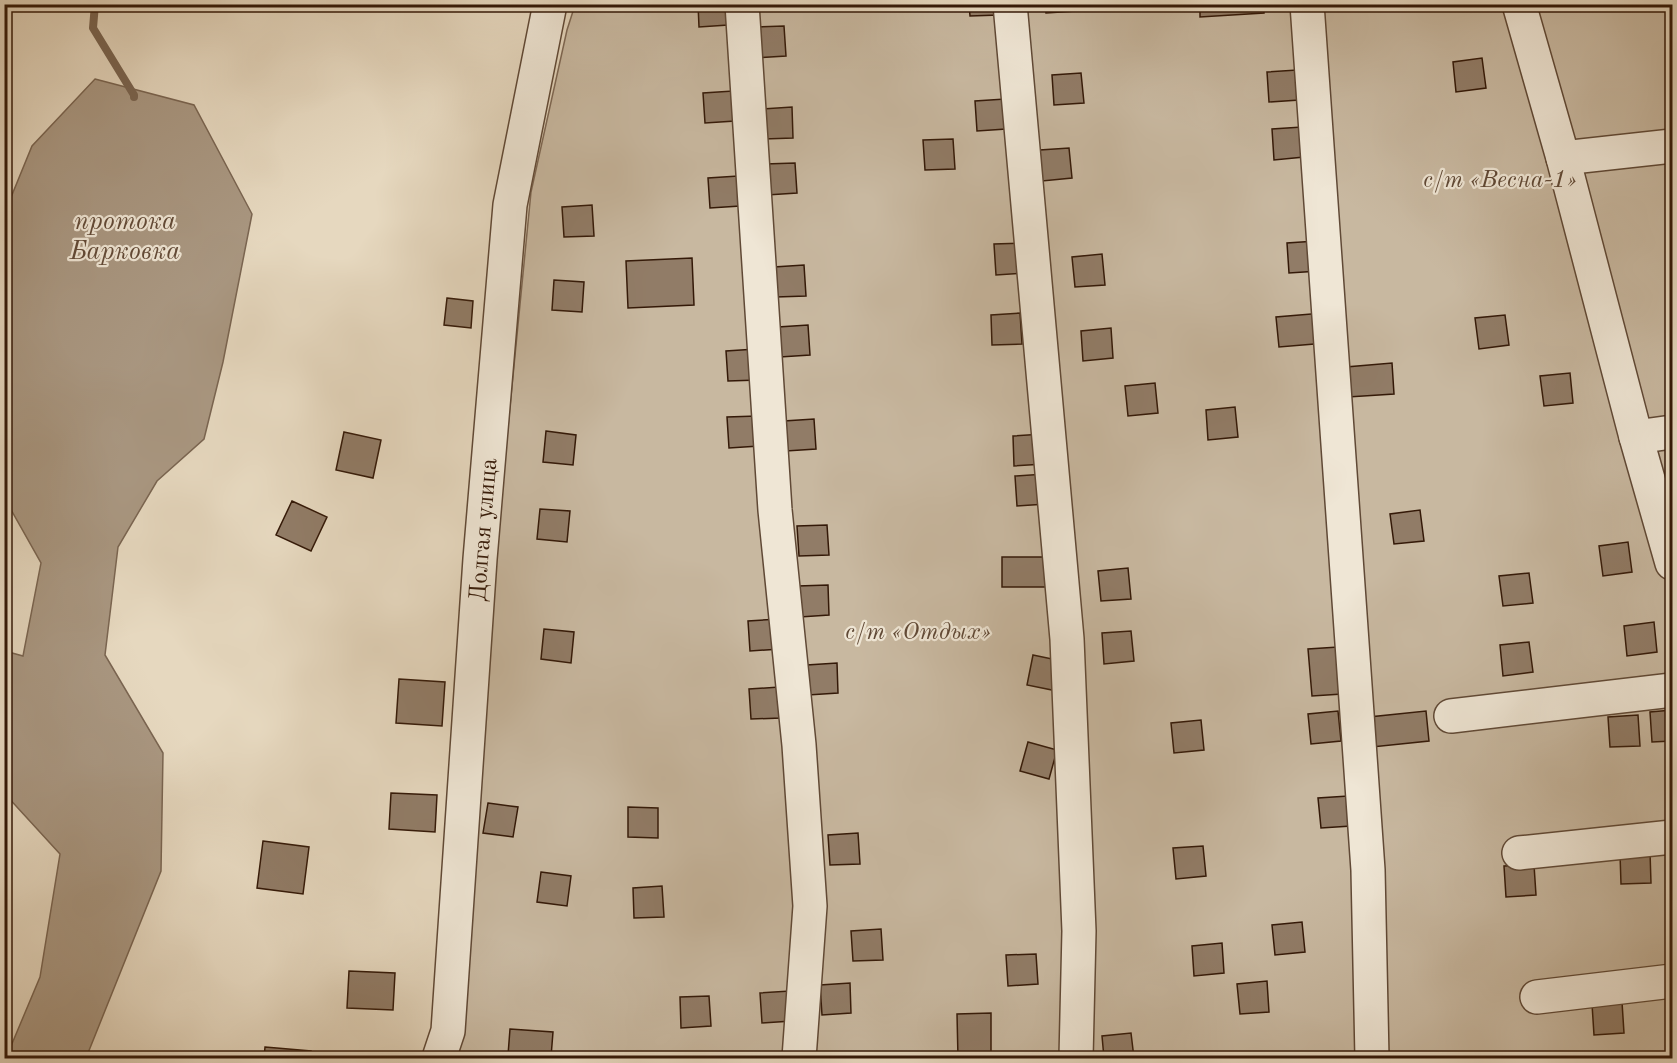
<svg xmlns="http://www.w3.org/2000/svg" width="1677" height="1063" viewBox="0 0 1677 1063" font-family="'Old Standard TT',serif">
	<rect width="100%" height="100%" fill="#e6d8bf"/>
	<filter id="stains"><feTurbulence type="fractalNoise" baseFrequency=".00333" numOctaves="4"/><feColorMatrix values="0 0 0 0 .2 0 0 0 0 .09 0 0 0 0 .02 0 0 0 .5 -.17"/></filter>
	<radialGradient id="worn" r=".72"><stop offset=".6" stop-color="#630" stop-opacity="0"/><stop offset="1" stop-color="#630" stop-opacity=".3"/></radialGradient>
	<path fill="#c8b8a0" stroke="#7e6854" stroke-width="1.5" d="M575 5H1302L1363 1058H453L494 570 531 192 567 30Z
		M1315 5H1672V1058H1379Z"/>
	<path fill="#a99781" stroke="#7a6551" stroke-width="1.5" d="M95 79 194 105 252 214 223 362 204 439 157 481 118 547 105 655 163 753 161 871 86 1058H6L40 977 60 854 5 794V651L23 656 41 563 5 499V212L32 146Z"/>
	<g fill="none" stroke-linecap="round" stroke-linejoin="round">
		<path stroke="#7a6551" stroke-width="8" d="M95 4 93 28 134 95V97"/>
	</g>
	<path fill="#917c67" stroke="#341908" stroke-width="1.5" d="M698 4H727L728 25 699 27Z
		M969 4H999V15L970 16Z
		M1045 4H1075L1076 11 1046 13Z
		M1200 4H1263L1264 13 1200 17Z
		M784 26 786 56 756 58 754 27Z
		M1482 58 1486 88 1456 92 1453 62Z
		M1297 70 1299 100 1269 102 1267 72Z
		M1081 73 1084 103 1054 105 1052 75Z
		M733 91 735 121 705 123 703 93Z
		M1005 99 1006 129 977 131 975 101Z
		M792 107 793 138 764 139 762 109Z
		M1302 127 1304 157 1274 160 1272 129Z
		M953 139 955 169 925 170 923 140Z
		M1069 148 1072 178 1042 181 1040 150Z
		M795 163 797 193 767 195 765 164Z
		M738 176 740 206 710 208 708 178Z
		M592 205 594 236 564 237 562 207Z
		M1316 241 1319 271 1289 273 1287 243Z
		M1024 243 1026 273 996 275 994 244Z
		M1102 254 1105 285 1075 287 1072 257Z
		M692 258 694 305 628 308 626 261Z
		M804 265 806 296 776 297 774 267Z
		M554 280 584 282 582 312 552 310Z
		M447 298 473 301 471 328 444 325Z
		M1666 302H1672V332H1666Z
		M1020 313 1022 344 992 345 991 315Z
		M1323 313 1326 343 1279 347 1276 317Z
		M1505 315 1509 345 1479 349 1475 318Z
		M808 325 810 355 780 357 778 327Z
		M1111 328 1113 358 1083 361 1081 331Z
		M756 349 758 380 728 381 726 351Z
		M1392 363 1394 394 1348 397 1346 367Z
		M1570 373 1573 403 1544 406 1540 376Z
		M1155 383 1158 413 1128 416 1125 386Z
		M1235 407 1238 437 1208 440 1206 410Z
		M757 416 759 446 729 448 727 417Z
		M814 419 816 449 786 451 784 421Z
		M546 431 576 435 573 465 543 462Z
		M344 432 381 440 373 478 336 470Z
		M1043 434 1044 464 1014 466 1013 436Z
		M1045 474 1046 504 1017 506 1015 476Z
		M292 501 327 517 311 551 276 535Z
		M540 509 570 511 567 542 537 539Z
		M1420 510 1424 541 1394 544 1390 514Z
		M827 525 829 555 799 556 797 526Z
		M1628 542 1632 572 1603 576 1599 546Z
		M1002 557H1047V587H1002Z
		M1128 568 1131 599 1101 601 1098 571Z
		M1529 573 1533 603 1503 606 1499 576Z
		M828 585 829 615 800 617 798 586Z
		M778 619 780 649 750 651 748 621Z
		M1654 622 1657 652 1627 656 1624 626Z
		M544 629 574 632 571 663 541 659Z
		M1131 631 1134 661 1104 664 1102 633Z
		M1529 642 1533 672 1503 676 1500 645Z
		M1338 647 1342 694 1312 696 1308 649Z
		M1033 655 1062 661 1057 691 1027 685Z
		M837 663 838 693 808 695 807 665Z
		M399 679 445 682 442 726 396 723Z
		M779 687 781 718 751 719 749 689Z
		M1672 710V741L1652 742 1650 712Z
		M1338 711 1341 741 1311 744 1308 714Z
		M1426 711 1429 741 1372 747 1369 717Z
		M1638 715 1640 746 1610 747 1608 717Z
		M1201 720 1204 750 1174 753 1171 723Z
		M1028 742 1057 750 1049 779 1020 771Z
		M391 793 437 795 435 832 389 829Z
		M1348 796 1351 826 1321 828 1318 798Z
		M488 803 518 807 513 837 483 833Z
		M628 807 658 808V838L628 837Z
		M858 833 860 864 830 865 828 835Z
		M263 841 309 847 303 894 257 888Z
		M1203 846 1206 876 1176 879 1173 848Z
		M1650 852 1651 883 1621 884 1620 854Z
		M1534 865 1536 895 1506 897 1504 866Z
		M541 872 571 876 567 906 537 902Z
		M662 886 664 917 634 918 633 888Z
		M1302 922 1305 952 1275 955 1272 925Z
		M881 929 883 960 853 961 851 931Z
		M1222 943 1224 973 1194 976 1192 946Z
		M1036 954 1038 984 1008 986 1006 955Z
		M349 971 395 973 393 1010 347 1008Z
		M1267 981 1269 1012 1240 1014 1237 984Z
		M850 983 851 1013 822 1015 820 985Z
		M790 991 792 1021 762 1023 760 993Z
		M709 996 711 1026 681 1028 680 997Z
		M1622 1002 1624 1033 1594 1035 1592 1004Z
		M991 1013V1058H958L957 1014Z
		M510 1029 553 1032 551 1057 508 1055Z
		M1131 1033 1134 1058H1104L1102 1036Z
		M265 1047 311 1051 310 1058H264Z"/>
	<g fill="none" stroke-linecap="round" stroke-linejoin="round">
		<defs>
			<g id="minor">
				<path d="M742 4 775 510 799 745 810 906 799 1058"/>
				<path d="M1010 4 1067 639 1079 931 1076 1058"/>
				<path d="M1307 4 1368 870 1372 1058"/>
				<path d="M1519 4 1563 158 1636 437 1672 563"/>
				<path d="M1563 158 1672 146"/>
				<path d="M1636 437 1672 432"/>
				<path d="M1451 716 1672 690"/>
				<path d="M1519 853 1672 837"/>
				<path d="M1537 997 1672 981"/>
				<path id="s1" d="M439 1058 448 1031 480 559 510 205 550 4"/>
			</g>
		</defs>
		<use href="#minor" stroke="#604936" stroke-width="36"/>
		<use href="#minor" stroke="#efe6d5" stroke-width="33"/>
	</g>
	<g text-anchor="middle" stroke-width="4.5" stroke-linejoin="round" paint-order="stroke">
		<g font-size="24" font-style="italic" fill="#604936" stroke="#efe6d5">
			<text x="1500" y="187">с/т «Весна-1»</text>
			<text x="918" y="639">с/т «Отдых»</text>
		</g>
		<g font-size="24" fill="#341908" stroke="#efe6d5">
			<text dy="8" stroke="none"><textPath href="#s1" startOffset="531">Долгая улица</textPath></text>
		</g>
		<g font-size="26" font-style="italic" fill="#634b38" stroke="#efe6d5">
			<text x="125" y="229">протока<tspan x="125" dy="30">Барковка</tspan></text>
		</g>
	</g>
	<rect width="1677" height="1063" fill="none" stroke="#e6d8bf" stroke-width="24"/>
	<rect x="6" y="6" width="1665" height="1051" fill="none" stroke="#341908" stroke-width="3"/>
	<rect x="12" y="12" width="1653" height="1039" fill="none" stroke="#341908" stroke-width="1.5"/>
	<rect width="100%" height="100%" filter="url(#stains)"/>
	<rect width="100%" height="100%" fill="url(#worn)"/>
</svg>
